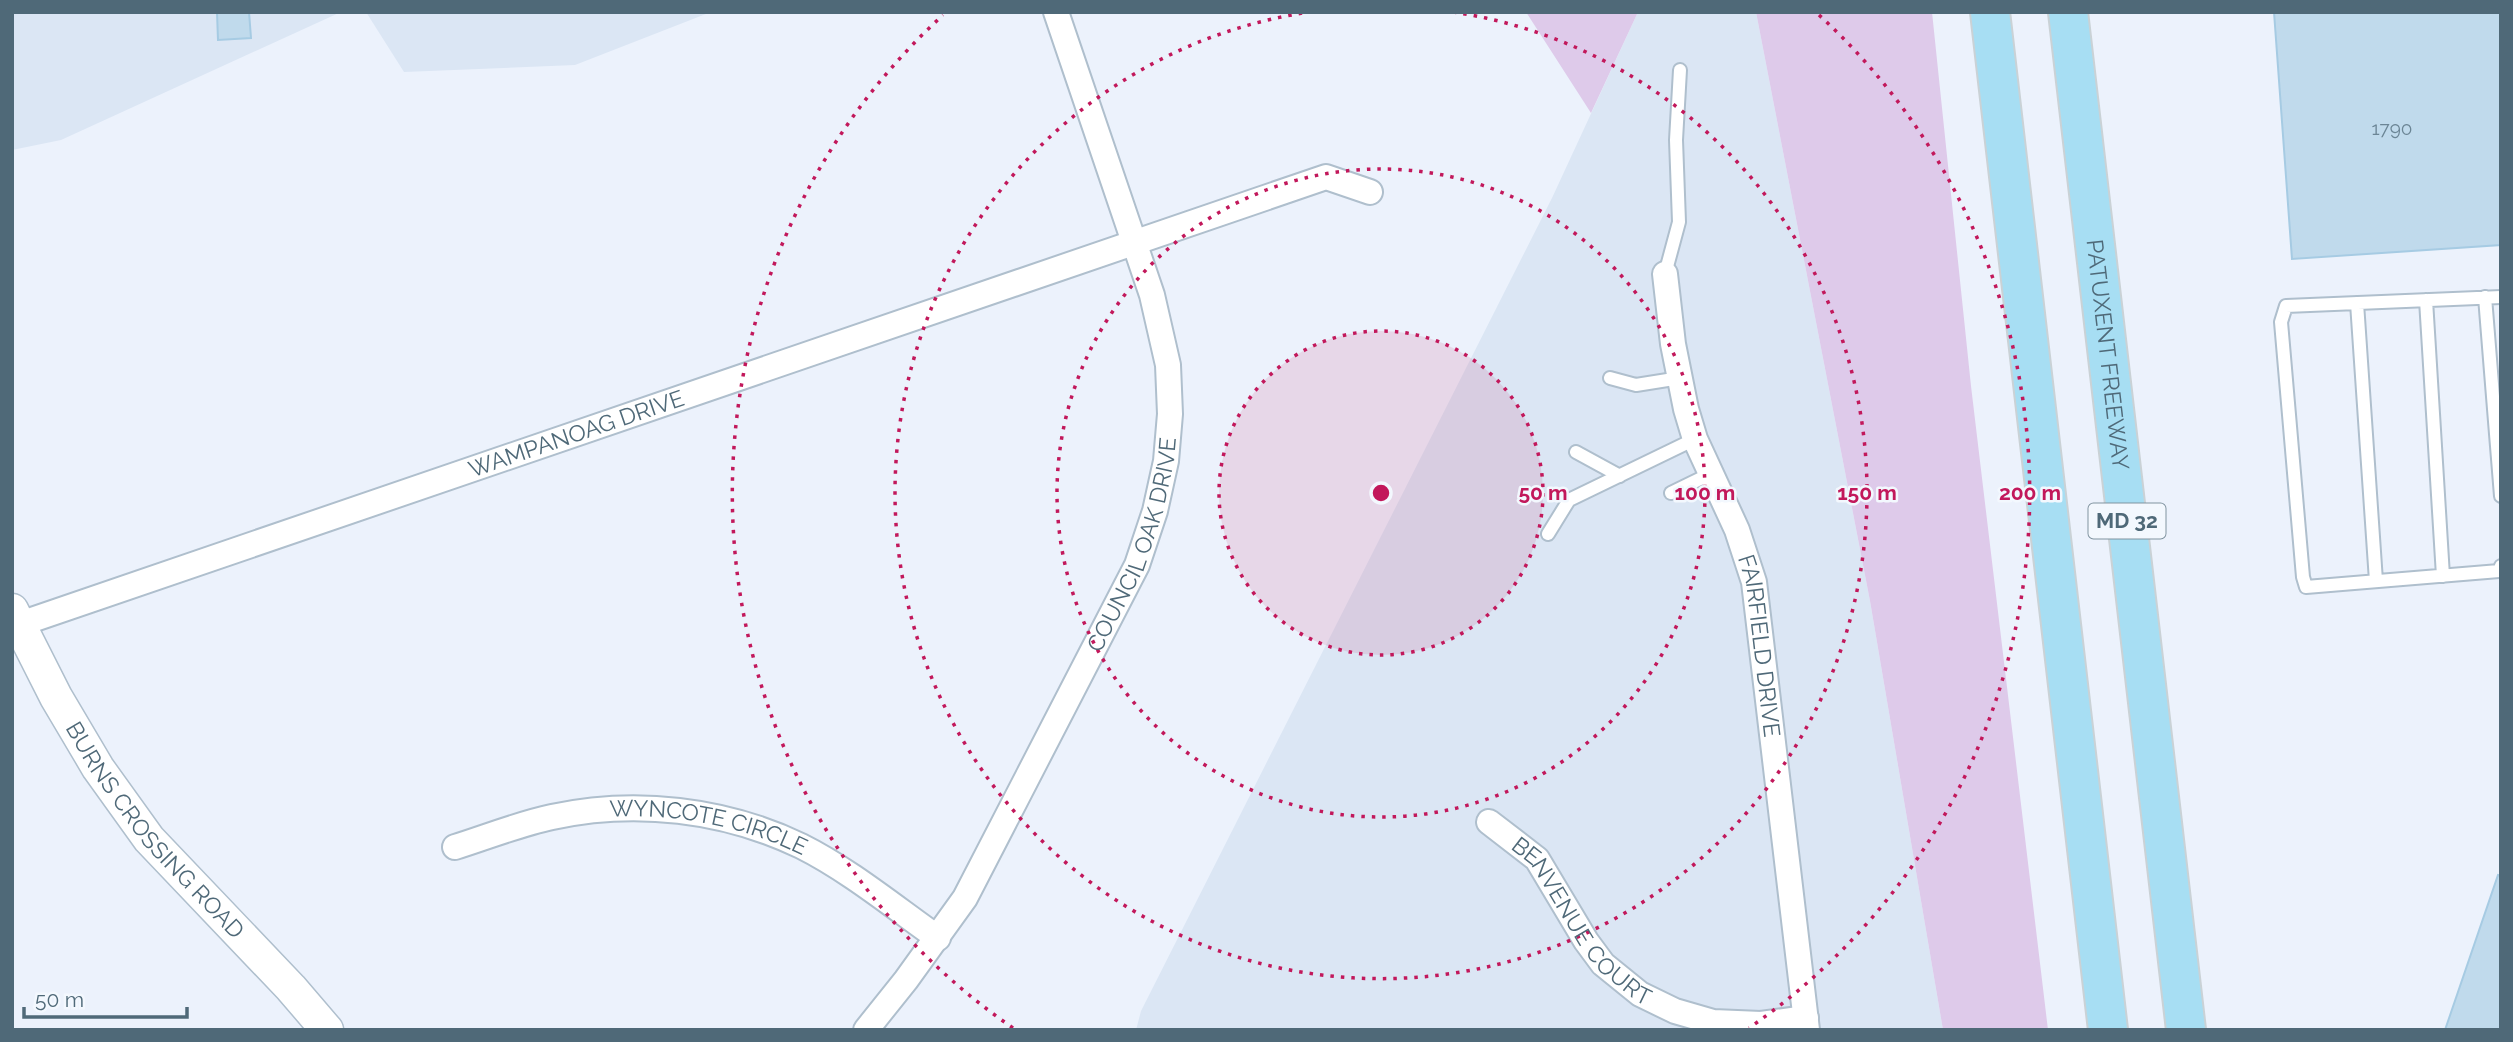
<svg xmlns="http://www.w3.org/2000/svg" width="2513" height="1042" viewBox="0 0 2513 1042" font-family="Raleway,sans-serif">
	<rect width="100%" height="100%" fill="#ecf2fc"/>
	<path fill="#dbe6f4" d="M12 12H341L61 140 12 150Z
		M366 12H711L575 65 404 72Z
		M1638 12H1756L1870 601 1943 1030H1136L1141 1011 1552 198Z"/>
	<path fill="#decaea" d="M1526 12H1638L1591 113Z
		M1756 12H1932L1971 386 2048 1030H1943L1870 601Z"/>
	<path fill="#c0daec" stroke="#a6cbe3" stroke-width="2" d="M217 12H249L251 38 218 40Z
		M2274 12H2501V245L2292 259Z
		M2498 875 2501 876V1030H2445Z"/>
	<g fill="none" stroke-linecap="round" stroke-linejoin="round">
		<defs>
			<path id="service" d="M1665 274 1679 222 1676 140 1680 70
				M2485 297 2501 496
				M2501 297 2286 306 2281 322 2303 577 2306 587 2499 571 2501 566
				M2426 300 2443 576
				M2357 303 2376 581
				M1610 378 1636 385 1680 378
				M1576 452 1620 476
				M1671 493 1710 474
				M1548 534 1569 500 1695 439"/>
			<g id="minor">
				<path id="s1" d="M1665 274 1673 344 1686 409 1695 439 1737 530 1754 582 1807 1030"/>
				<path id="s2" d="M20 624 1326 177 1370 192"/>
				<path id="s3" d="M1489 822 1537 859 1586 941 1603 964 1640 994 1675 1011 1713 1022 1761 1024 1806 1018"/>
				<path id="s4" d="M455 847C487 837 519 824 552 817 635 799 724 809 801 846 849 870 894 907 938 938"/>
				<path id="s5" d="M866 1030 906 980 965 898 1137 565 1155 511 1166 461 1170 414 1168 365 1152 295 1056 12"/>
			</g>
			<g id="tertiary">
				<path id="s6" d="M12 610 56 697 98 768 149 839 291 988 327 1030"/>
			</g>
			<g id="motorway">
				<path d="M1990 12 2108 1030"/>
				<path id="s7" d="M2068 12 2186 1030"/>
			</g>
		</defs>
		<use href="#service" stroke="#afbfcd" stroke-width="16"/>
		<use href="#minor" stroke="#afbfcd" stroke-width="28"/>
		<use href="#tertiary" stroke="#afbfcd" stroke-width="35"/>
		<use href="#motorway" stroke="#cad2d6" stroke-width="42"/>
		<use href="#service" stroke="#fff" stroke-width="12"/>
		<use href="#minor" stroke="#fff" stroke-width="24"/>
		<use href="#tertiary" stroke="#fff" stroke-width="32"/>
		<use href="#motorway" stroke="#a7def3" stroke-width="38"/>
	</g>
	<circle cx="1381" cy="493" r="162" fill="#c2185b" fill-opacity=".12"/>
	<g fill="none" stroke="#c2185b" stroke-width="3.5" stroke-dasharray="3.5 7">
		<circle cx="1381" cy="493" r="162"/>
		<circle cx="1381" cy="493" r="324"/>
		<path d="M1453 12A486 486 0 1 1 1309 12"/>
		<path d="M1013 1028A649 649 0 0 1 943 15M1819 15A649 649 0 0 1 1749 1028"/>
	</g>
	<g text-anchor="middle" stroke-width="5" stroke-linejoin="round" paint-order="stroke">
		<g font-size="19" fill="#6b8595">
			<text x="2392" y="135">1790</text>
		</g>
		<rect fill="#f3f8fe" stroke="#8094a0" stroke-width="2" x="2088.5" y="503.5" width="77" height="35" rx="5"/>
		<g font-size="21" font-weight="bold" fill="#4f6978">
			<text x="2127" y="528">MD 32</text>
		</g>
		<g font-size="23" fill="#4f6978" stroke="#f3f8fe">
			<text dy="8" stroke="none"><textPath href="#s7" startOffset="345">PATUXENT FREEWAY</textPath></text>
			<text dy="8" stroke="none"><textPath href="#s2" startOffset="588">WAMPANOAG DRIVE</textPath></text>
			<text dy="8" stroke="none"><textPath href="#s5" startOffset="558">COUNCIL OAK DRIVE</textPath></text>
			<text dy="8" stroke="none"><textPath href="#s1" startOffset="387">FAIRFIELD DRIVE</textPath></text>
			<text dy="8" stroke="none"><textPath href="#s6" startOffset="264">BURNS CROSSING ROAD</textPath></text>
			<text dy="8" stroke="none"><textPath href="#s4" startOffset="261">WYNCOTE CIRCLE</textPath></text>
			<text dy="8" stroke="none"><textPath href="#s3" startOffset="138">BENVENUE COURT</textPath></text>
		</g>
	</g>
	<circle cx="1381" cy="493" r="10" fill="#c2185b" stroke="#f3f8fe" stroke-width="3.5"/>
	<g font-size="21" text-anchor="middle" font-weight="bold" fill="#c2185b" stroke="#f3f8fe" stroke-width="5" stroke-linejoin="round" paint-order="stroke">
		<text x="1543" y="500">50 m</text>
		<text x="1705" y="500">100 m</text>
		<text x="1867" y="500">150 m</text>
		<text x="2030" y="500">200 m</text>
	</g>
	<rect width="2513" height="1042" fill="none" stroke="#4f6978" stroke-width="28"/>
	<path d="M24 1007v10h163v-10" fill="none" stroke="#4f6978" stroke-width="3.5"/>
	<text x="35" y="1007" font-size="21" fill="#4f6978" stroke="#f3f8fe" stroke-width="5" paint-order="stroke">50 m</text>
</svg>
